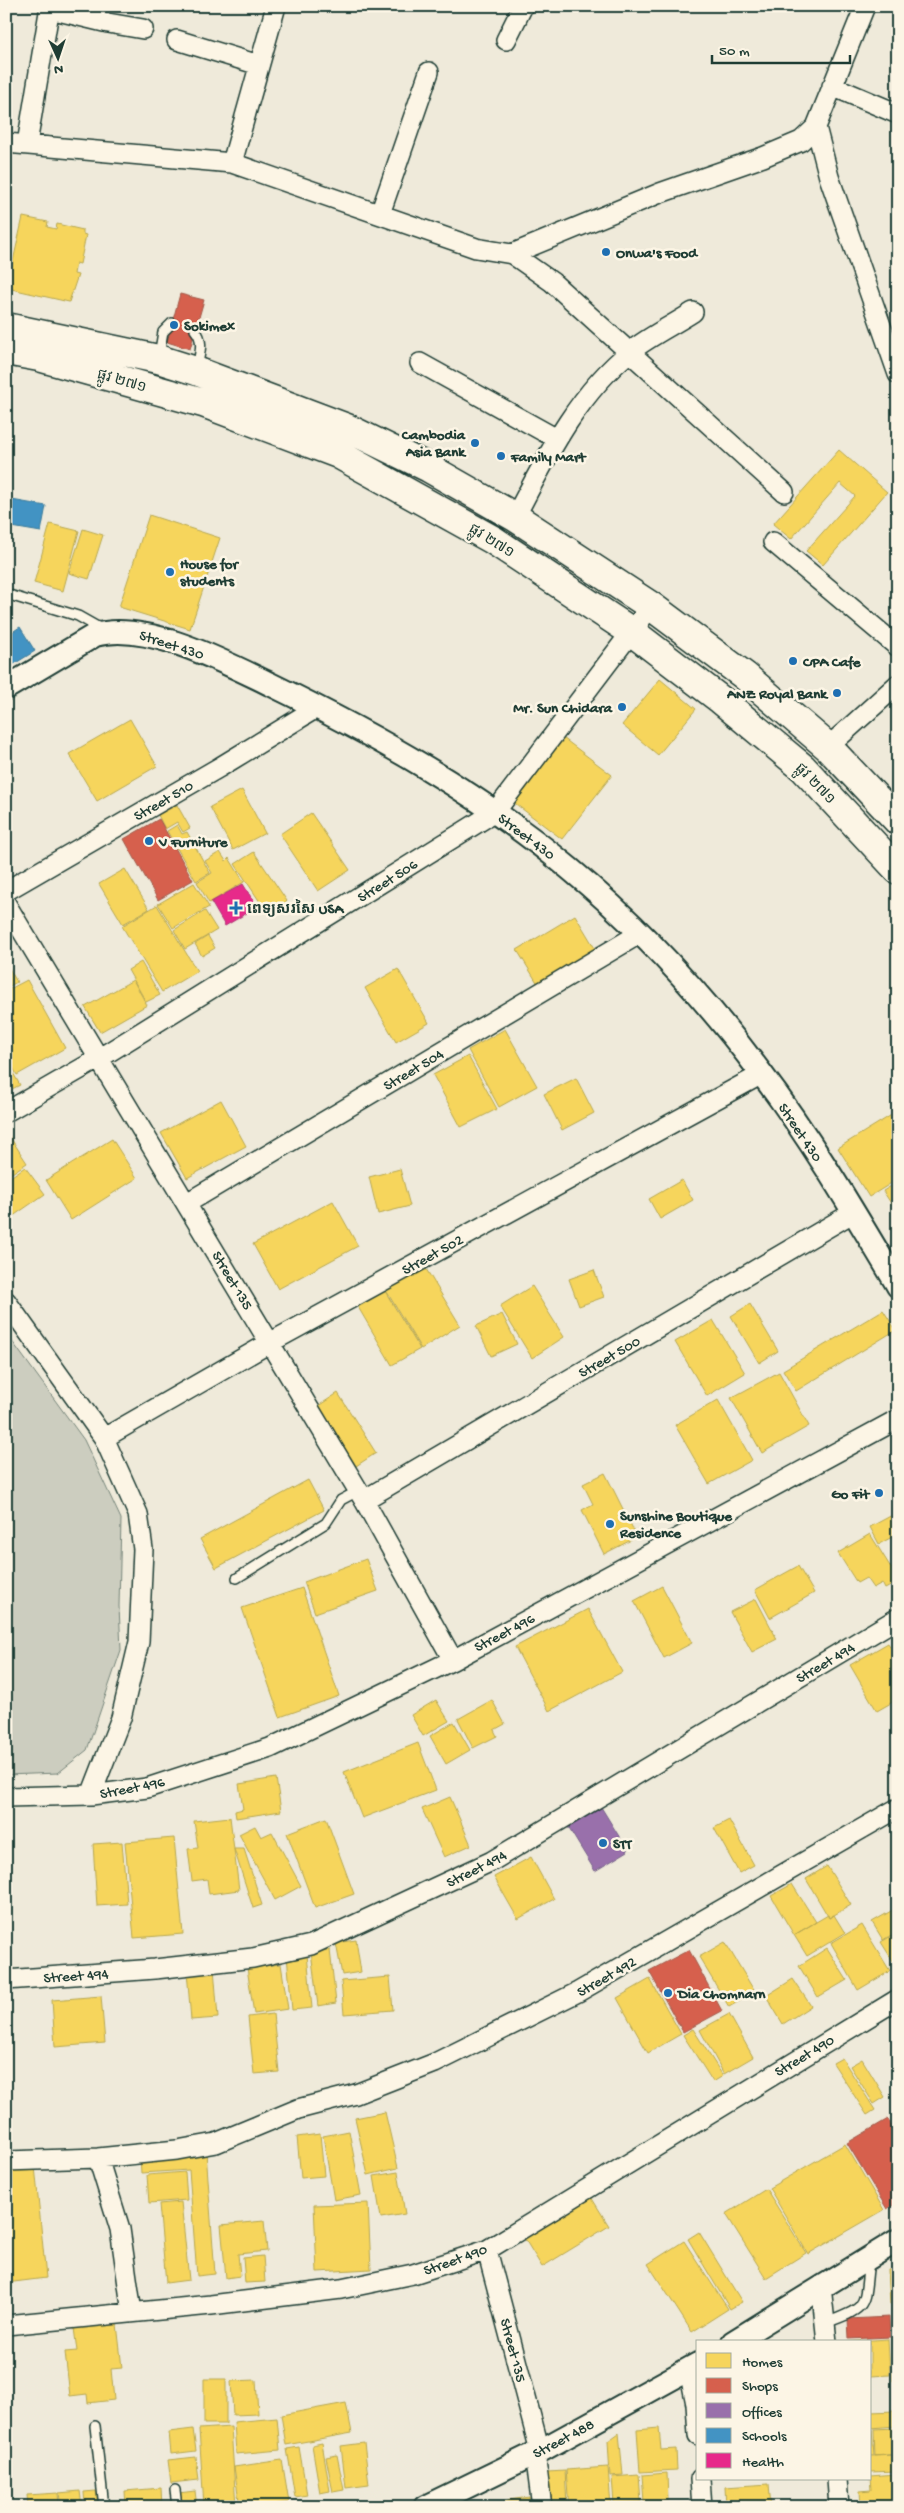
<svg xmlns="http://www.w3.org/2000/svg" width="904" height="2513" viewBox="0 0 904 2513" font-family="'Gochi Hand','Noto Sans Khmer',sans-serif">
	<rect width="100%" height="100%" fill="#efeada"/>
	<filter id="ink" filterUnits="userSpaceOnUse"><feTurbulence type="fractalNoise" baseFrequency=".02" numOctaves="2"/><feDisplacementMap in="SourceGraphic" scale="10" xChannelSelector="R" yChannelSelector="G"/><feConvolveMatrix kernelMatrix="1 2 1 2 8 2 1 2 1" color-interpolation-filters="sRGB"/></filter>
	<g filter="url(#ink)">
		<path fill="#cccdbf" stroke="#76857a" d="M6 1333 84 1440 121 1519 119 1606 121 1650 87 1750 58 1773 6 1775Z"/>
		<path fill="#f6d55c" stroke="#b6a750" d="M23 217 48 222 47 227 56 229 57 224 83 230V234L86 235 80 264 76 263 74 274 78 275 69 302 7 288Z
			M839 450 887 492 823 565 806 551 855 496 840 483 791 539 773 524Z
			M149 515 220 538 190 629 119 607Z
			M50 524 79 531 63 591 34 583Z
			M83 529 103 535 89 579 69 573Z
			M660 679 696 709 658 755 622 725Z
			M130 719 157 766 97 801 69 754Z
			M563 738 612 775 562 839 513 802Z
			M242 790 265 833 233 850 210 807Z
			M177 805 190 828 183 832 177 822 165 829 158 815Z
			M311 813 350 870 318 891 280 834Z
			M177 825 182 834 187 832 210 873 196 881 167 831Z
			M220 852 226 861 229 858 244 882 209 903 197 882 212 873 205 861Z
			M254 852 287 901 268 914 235 864Z
			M125 869 149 909 123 924 99 884Z
			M194 883 209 907 173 928 158 904Z
			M157 905 197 971 162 992 122 926Z
			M205 911 217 930 185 949 174 930Z
			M575 915 596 950 538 984 517 950Z
			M208 936 215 948 202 956 195 944Z
			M141 962 160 995 146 1002 128 970Z
			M6 963 17 982 6 988Z
			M398 969 429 1023 396 1042 365 988Z
			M27 980 65 1048 17 1075 6 1055V991Z
			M133 980 147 1005 100 1032 85 1007Z
			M505 1029 537 1086 499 1107 468 1050Z
			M468 1056 497 1109 461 1127 433 1075Z
			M6 1061 20 1085 6 1092Z
			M576 1078 594 1113 562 1130 544 1094Z
			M221 1100 246 1146 187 1178 161 1133Z
			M898 1111V1179L869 1197 838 1148Z
			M6 1131 27 1163 6 1177Z
			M112 1139 137 1178 71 1220 46 1180Z
			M25 1167 45 1194 6 1221V1180Z
			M400 1169 410 1206 378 1214 369 1177Z
			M682 1180 693 1200 660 1219 649 1199Z
			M898 1182V1214L883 1191Z
			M333 1201 358 1246 278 1289 253 1244Z
			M423 1264 460 1325 421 1349 384 1287Z
			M594 1270 604 1297 579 1306 569 1279Z
			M532 1286 564 1337 532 1358 500 1306Z
			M385 1291 420 1349 392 1365 358 1307Z
			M750 1304 778 1351 759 1363 731 1316Z
			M883 1310 896 1330 796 1391 783 1370Z
			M502 1314 517 1344 491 1356 476 1326Z
			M713 1320 745 1373 707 1396 675 1342Z
			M779 1372 809 1426 762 1453 731 1398Z
			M338 1393 376 1453 356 1466 318 1406Z
			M718 1400 752 1460 709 1484 675 1425Z
			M605 1473 637 1537 604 1554 582 1510 593 1504 583 1484Z
			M308 1480 324 1510 216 1568 200 1539Z
			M898 1512V1534L879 1544 870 1527Z
			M870 1534 898 1579V1582L885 1589 882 1583 873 1588 866 1578 857 1583 838 1553Z
			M366 1559 378 1591 315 1613 304 1582Z
			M798 1566 814 1593 770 1618 755 1590Z
			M662 1586 692 1643 664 1658 634 1601Z
			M302 1588 339 1696 280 1717 242 1608Z
			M756 1599 777 1639 752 1652 730 1612Z
			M588 1609 622 1672 549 1711 515 1647Z
			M888 1643 898 1659V1699L877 1711 850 1665Z
			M436 1700 449 1721 423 1736 411 1715Z
			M492 1700 505 1724 494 1730 497 1736 473 1748 458 1719Z
			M454 1722 470 1750 446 1764 430 1736Z
			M418 1743 436 1790 362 1818 344 1772Z
			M276 1778 281 1811 236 1818 235 1811 243 1809 239 1784Z
			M450 1797 471 1845 444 1857 422 1809Z
			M230 1817 239 1890 209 1894 207 1879 192 1881 188 1849 198 1848 194 1821Z
			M326 1818 354 1894 315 1908 287 1833Z
			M729 1820 754 1865 739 1873 714 1828Z
			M255 1826 261 1837 272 1832 301 1886 275 1900 239 1834Z
			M174 1838 183 1934 134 1938 125 1842Z
			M122 1842 127 1904 97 1906 93 1844Z
			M234 1849H244L262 1905 253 1908Z
			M531 1857 554 1899 518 1919 494 1877Z
			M827 1866 851 1905 829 1918 806 1879Z
			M792 1884 816 1922 794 1935 771 1896Z
			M898 1907V1931L883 1940 872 1922Z
			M828 1915 829 1918 834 1915 845 1933 807 1956 794 1935Z
			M862 1925 890 1971 858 1990 831 1943Z
			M898 1932V1969L881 1942Z
			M356 1940 361 1972 342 1975 336 1943Z
			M725 1942 755 1992 729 2007 699 1957Z
			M827 1948 847 1980 818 1997 799 1966Z
			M330 1950 336 2003 318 2006 311 1952Z
			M307 1954 312 2008 292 2010 287 1956Z
			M281 1964 288 2009 254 2014 247 1968Z
			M214 1968 218 2018 191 2020 187 1971Z
			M390 1977 393 2010 344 2014 341 1981Z
			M650 1979 681 2034 648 2053 617 1998Z
			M793 1979 811 2006 783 2024 766 1996Z
			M101 1996 105 2043 55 2047 52 2000Z
			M273 2014 279 2072 254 2074 248 2017Z
			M729 2014 753 2057 724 2074 700 2030Z
			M693 2029 723 2076 713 2082 683 2035Z
			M842 2058 875 2110 867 2115 833 2063Z
			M862 2059 885 2097 874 2104 850 2066Z
			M385 2112 398 2168 368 2175 355 2118Z
			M349 2131 361 2195 334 2200 323 2136Z
			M320 2134 324 2176 301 2178 297 2137Z
			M845 2144 884 2210 808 2254 769 2188Z
			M206 2152 215 2274 197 2276 189 2170 141 2173 140 2157Z
			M35 2166 46 2278 6 2283V2169Z
			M185 2172 187 2200 149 2203 147 2175Z
			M398 2172 405 2214 381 2218 374 2176Z
			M766 2189 806 2253 766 2278 726 2214Z
			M588 2192 609 2226 542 2267 521 2233Z
			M181 2202 189 2280 166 2283 159 2204Z
			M368 2203 371 2269 317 2272 314 2205Z
			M264 2221 267 2251 238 2254 240 2276 226 2278 221 2225Z
			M699 2232 742 2302 730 2309 688 2239Z
			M684 2241 728 2309 692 2332 648 2264Z
			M263 2256 265 2282 245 2283 243 2258Z
			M898 2269V2304H890L888 2270Z
			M117 2324 122 2368 111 2369 114 2400 88 2403 87 2394 70 2396 65 2352 77 2351 74 2328Z
			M888 2339 890 2375 870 2376V2342H844Z
			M898 2339V2381H893L892 2340Z
			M204 2379H226V2424H204Z
			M256 2380 258 2414 233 2415 231 2381Z
			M346 2403 352 2433 286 2445 281 2415Z
			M895 2411 896 2426 870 2428V2412Z
			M277 2418 280 2450 236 2454 234 2422Z
			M231 2427 236 2507H204L199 2429Z
			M659 2428 661 2450 676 2449 677 2470 640 2472 637 2430Z
			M896 2428 897 2454 875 2456 874 2429Z
			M193 2429 196 2451 171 2454 169 2432Z
			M870 2429H872L874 2455H870Z
			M619 2433 623 2475 610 2476 608 2441Z
			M322 2443 330 2491 320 2493 312 2445Z
			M364 2443 369 2485 346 2488 341 2446Z
			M299 2447 307 2495 295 2497 287 2449Z
			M337 2455 344 2490 333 2492 326 2457Z
			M897 2455 898 2471 870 2472V2456Z
			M196 2457 199 2480 171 2483 168 2460Z
			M282 2460 289 2502 261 2507H240L234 2467Z
			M608 2467 611 2506 569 2507 566 2470Z
			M565 2471 567 2506 549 2507 547 2472Z
			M667 2473 668 2500 644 2502 642 2475Z
			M897 2474 898 2507H861L860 2491 871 2490 870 2476Z
			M639 2475 641 2502 614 2504 612 2477Z
			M769 2484 771 2507H726L725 2487Z
			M161 2488 162 2507H126L125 2491Z
			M80 2491 82 2507H61L59 2493Z
			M96 2491 98 2507H85L84 2492Z
			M195 2491 197 2507H173L170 2494Z
			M58 2493 59 2507H28L27 2495Z
			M529 2497 530 2507H504L503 2501Z"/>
		<path fill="#d6604d" stroke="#9f5646" d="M180 294 204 300 190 349 167 342Z
			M159 819 193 880 158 900 124 839Z
			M689 1950 722 2011 683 2032 649 1971Z
			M888 2119 898 2135V2202L887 2209 847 2143Z
			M889 2317 890 2337 849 2339 848 2319Z"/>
		<path fill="#9970ab" stroke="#746187" d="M601 1807 628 1851 595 1871 568 1827Z"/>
		<path fill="#4393c3" stroke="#387998" d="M6 499 46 506 41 532 6 526Z
			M20 627 35 651 6 669V636Z"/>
		<path fill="#e7298a" stroke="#ab2f70" d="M243 884 257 907 225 926 211 902Z"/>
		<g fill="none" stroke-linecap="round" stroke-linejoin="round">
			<defs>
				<path id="service" d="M195 330C205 341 199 355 197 369
					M159 356 163 332 172 323
					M6 594 78 616 101 629
					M237 1578 326 1523 341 1500 358 1491
					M825 2323C871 2307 863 2306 869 2261
					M95 2426 104 2507
					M175 2490 177 2507"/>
				<path id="minor" d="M50 9 108 23 143 29
					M177 40 259 65
					M506 40 523 6
					M832 86 898 114
					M816 127 829 177 898 374
					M6 143 232 163 476 248 512 254 552 282 784 492
					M27 144 50 6
					M232 163 276 6
					M380 214 429 72
					M512 254 660 193 763 157 801 141 816 127 865 6
					M420 363 557 439
					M515 517C546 458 577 394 631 351 650 336 673 325 693 312
					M773 542 898 647
					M828 747 898 684
					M6 891 220 767 318 707
					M6 904 364 1500 453 1660
					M6 1112 98 1059 495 812 651 606
					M187 1203 639 934
					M6 1301 104 1438 138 1514 143 1549 139 1642 121 1718 91 1795
					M104 1438 271 1342 762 1074
					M364 1500 854 1212
					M6 1797 91 1795 147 1788 270 1748 453 1660 898 1419
					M6 1980 155 1969 253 1958 311 1945 492 1861 898 1618
					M98 2158 120 2229 132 2313
					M6 2161 98 2158 177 2150 216 2143 298 2109 356 2094 435 2063 578 1992 898 1808
					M487 2250 540 2451
					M821 2286 827 2342
					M6 2325 211 2305 341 2289 413 2274 487 2250 898 1999
					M689 2370 696 2404 698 2435
					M535 2453 542 2507
					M700 2479 702 2507
					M837 2479 839 2507"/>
				<path id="tertiary" d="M6 688 95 635C146 620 226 663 272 685 377 736 480 794 570 869 641 928 706 999 761 1073 812 1140 855 1214 898 1286
					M733 2342 898 2240
					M425 2507 540 2451 698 2364"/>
				<path id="primary" d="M6 327 158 359 196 371 347 428 429 468 515 517 651 606 745 676 828 747 898 821
					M6 351 39 357 203 403 338 454 493 540 632 632 721 700 803 768 898 870"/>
			</defs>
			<use href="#service" stroke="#1f3d34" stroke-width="12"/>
			<use href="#minor" stroke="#1f3d34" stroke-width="22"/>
			<use href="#tertiary" stroke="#1f3d34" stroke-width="26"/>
			<use href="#primary" stroke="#1f3d34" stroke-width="31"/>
			<use href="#service" stroke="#fcf5e5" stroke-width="9"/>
			<use href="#minor" stroke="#fcf5e5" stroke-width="19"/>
			<use href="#tertiary" stroke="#fcf5e5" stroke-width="22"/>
			<use href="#primary" stroke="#fcf5e5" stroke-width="28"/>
		</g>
	</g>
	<g fill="#1f6fb2" stroke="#fcf5e5" stroke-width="2">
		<circle cx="606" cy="252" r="5"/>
		<circle cx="174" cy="325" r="5"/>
		<circle cx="475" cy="443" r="5"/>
		<circle cx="501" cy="456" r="5"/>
		<circle cx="170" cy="572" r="5"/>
		<circle cx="793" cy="661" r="5"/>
		<circle cx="837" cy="693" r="5"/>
		<circle cx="622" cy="707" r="5"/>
		<circle cx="149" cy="841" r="5"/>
		<path d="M233.5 900.5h5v5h5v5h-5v5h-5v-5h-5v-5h5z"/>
		<circle cx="879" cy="1493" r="5"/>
		<circle cx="610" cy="1524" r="5"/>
		<circle cx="603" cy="1843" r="5"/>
		<circle cx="668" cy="1993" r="5"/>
	</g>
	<g text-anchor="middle" stroke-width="5" stroke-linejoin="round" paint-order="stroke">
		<g font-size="15" font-weight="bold" fill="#1f3d34" stroke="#fcf5e5" text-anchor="start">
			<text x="616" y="257">Onwa's Food</text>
			<text x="184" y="330">Sokimex</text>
			<text x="465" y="439" text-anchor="end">Cambodia<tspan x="465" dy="17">Asia Bank</tspan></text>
			<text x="511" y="461">Family Mart</text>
			<text x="180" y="568">House for<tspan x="180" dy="17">students</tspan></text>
			<text x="803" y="666">CPA Cafe</text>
			<text x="827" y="698" text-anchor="end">ANZ Royal Bank</text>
			<text x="612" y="712" text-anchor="end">Mr. Sun Chidara</text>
			<text x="159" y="846">V Furniture</text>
			<text x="247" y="913">ពេទ្យសរសៃ USA</text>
			<text x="869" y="1498" text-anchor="end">Go Fit</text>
			<text x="620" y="1520">Sunshine Boutique<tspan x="620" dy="17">Residence</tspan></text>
			<text x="613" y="1848">STT</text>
			<text x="678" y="1998">Dia Chomnarn</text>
		</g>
		<g font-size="15" fill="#1f3d34" stroke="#fcf5e5">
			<text transform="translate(122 380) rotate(16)" y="5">ផ្លូវ ២៧១</text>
			<text transform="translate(492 540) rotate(32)" y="5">ផ្លូវ ២៧១</text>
			<text transform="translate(172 644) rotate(18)" y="5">Street 430</text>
			<text transform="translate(816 783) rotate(46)" y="5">ផ្លូវ ២៧១</text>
			<text transform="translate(163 800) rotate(-30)" y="5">Street 510</text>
			<text transform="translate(527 836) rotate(37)" y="5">Street 430</text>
			<text transform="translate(387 880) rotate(-32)" y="5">Street 506</text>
			<text transform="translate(413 1069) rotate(-31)" y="5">Street 504</text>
			<text transform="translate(801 1132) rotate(56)" y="5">Street 430</text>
			<text transform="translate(432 1254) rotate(-29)" y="5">Street 502</text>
			<text transform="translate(233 1280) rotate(59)" y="5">Street 135</text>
			<text transform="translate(609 1356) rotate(-30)" y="5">Street 500</text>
			<text transform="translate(504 1632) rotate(-28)" y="5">Street 496</text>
			<text transform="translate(825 1662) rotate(-31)" y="5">Street 494</text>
			<text transform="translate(132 1787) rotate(-11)" y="5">Street 496</text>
			<text transform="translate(476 1868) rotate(-27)" y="5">Street 494</text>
			<text transform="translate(76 1975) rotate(-4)" y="5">Street 494</text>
			<text transform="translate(606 1976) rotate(-30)" y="5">Street 492</text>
			<text transform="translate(804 2055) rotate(-31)" y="5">Street 490</text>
			<text transform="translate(455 2259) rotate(-20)" y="5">Street 490</text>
			<text transform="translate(514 2350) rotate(75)" y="5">Street 135</text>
			<text transform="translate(563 2438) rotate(-28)" y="5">Street 488</text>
		</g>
	</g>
	<rect width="904" height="2513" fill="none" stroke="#fcf5e5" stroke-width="25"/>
	<rect x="12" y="12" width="879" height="2488" fill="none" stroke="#1f3d34" stroke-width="2" filter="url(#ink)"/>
	<rect x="696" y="2340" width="175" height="140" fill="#fcf5e5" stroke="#a4ab9e"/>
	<rect x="706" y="2353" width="25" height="15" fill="#f6d55c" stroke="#a4ab9e"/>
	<text x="742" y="2366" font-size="15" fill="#1f3d34">Homes</text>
	<rect x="706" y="2378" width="25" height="15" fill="#d6604d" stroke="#a4ab9e"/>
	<text x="742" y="2390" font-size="15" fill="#1f3d34">Shops</text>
	<rect x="706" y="2403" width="25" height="15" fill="#9970ab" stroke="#a4ab9e"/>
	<text x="742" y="2416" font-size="15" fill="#1f3d34">Offices</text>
	<rect x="706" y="2428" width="25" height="15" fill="#4393c3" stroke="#a4ab9e"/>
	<text x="742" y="2440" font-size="15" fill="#1f3d34">Schools</text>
	<rect x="706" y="2453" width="25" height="15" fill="#e7298a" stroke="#a4ab9e"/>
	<text x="742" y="2466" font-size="15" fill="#1f3d34">Health</text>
	<g transform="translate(58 58) rotate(177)" stroke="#fcf5e5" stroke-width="4" paint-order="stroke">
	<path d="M0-4L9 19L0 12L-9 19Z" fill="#1f3d34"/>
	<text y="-8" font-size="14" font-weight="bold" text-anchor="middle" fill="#1f3d34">N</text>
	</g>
	<path d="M712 55v8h138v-8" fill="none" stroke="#1f3d34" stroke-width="2.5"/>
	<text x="719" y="55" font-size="15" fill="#1f3d34" stroke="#fcf5e5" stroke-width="4" paint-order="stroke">50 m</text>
</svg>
